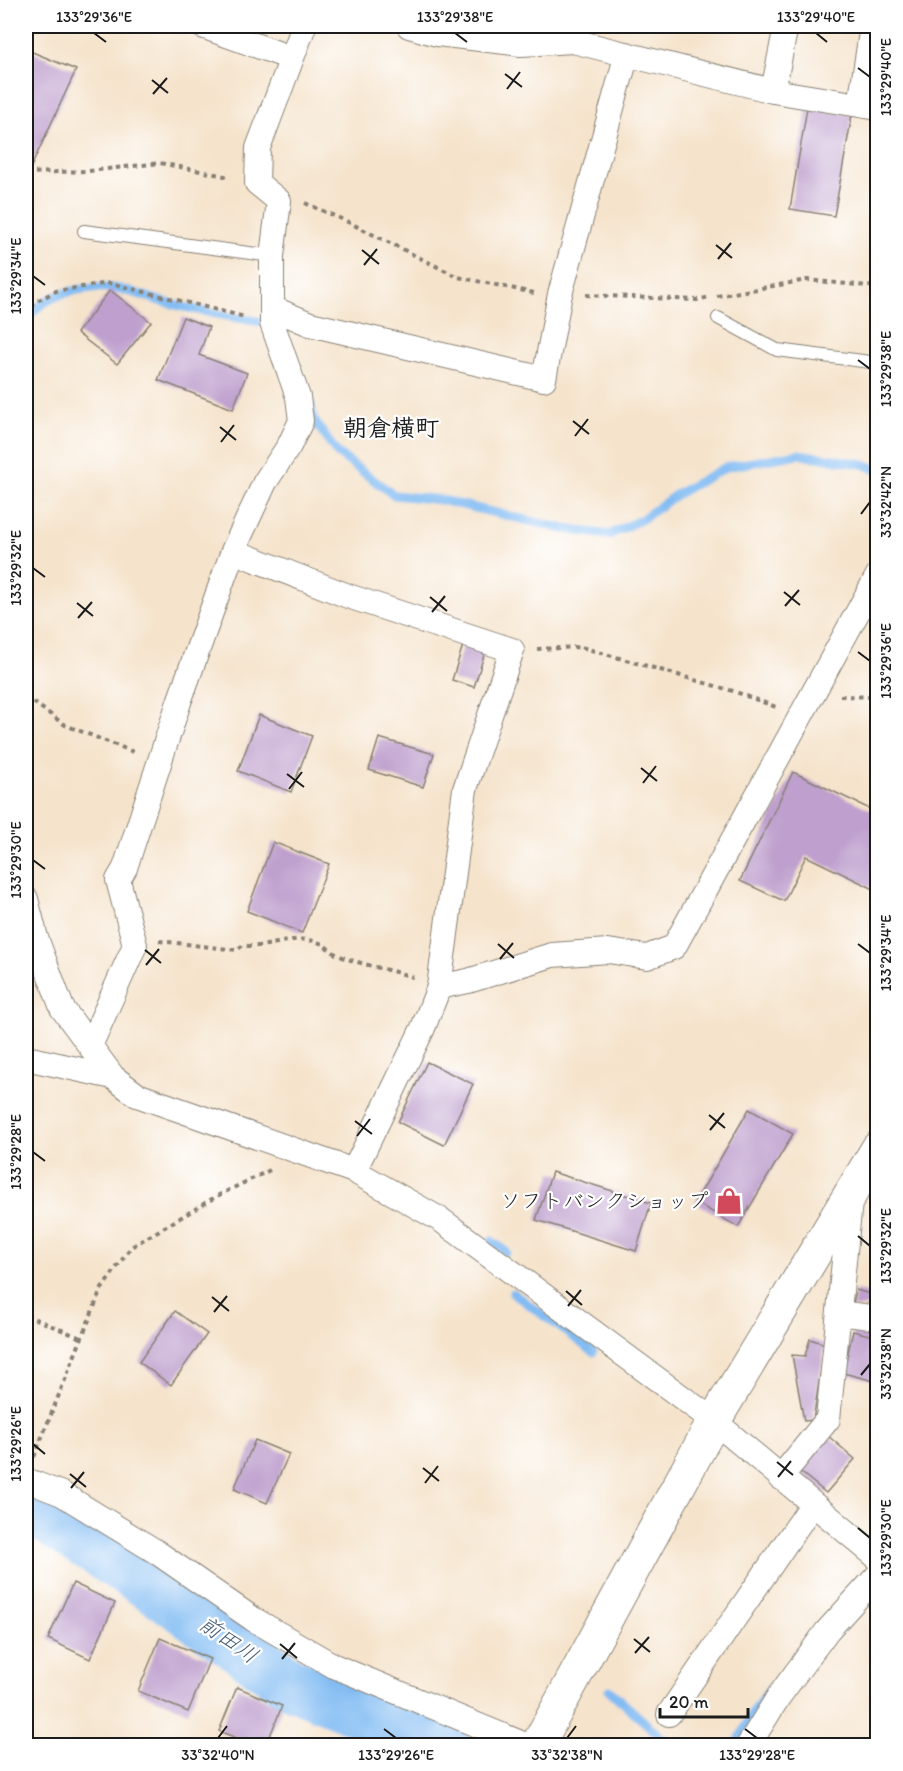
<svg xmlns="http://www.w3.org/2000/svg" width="903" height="1771" viewBox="0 0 903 1771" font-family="Itim,'Klee One',sans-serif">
	<rect width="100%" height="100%" fill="#fff"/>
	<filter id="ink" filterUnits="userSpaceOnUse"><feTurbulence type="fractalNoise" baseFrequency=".0167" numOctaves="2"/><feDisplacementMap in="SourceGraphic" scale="12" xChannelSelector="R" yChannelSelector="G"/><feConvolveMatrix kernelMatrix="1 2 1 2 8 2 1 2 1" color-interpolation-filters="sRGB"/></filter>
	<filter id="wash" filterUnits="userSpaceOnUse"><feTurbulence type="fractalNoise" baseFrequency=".008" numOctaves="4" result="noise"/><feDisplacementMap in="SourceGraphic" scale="24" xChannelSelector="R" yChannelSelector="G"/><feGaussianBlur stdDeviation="1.35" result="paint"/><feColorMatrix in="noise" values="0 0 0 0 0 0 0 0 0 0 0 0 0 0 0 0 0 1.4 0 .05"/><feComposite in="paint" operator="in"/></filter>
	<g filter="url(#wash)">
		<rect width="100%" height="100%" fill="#f5e3cb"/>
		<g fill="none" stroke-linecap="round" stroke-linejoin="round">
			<path stroke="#82bcf3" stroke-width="9" d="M26 321C42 294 81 286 111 288 128 289 148 298 164 302 197 311 229 317 263 322
				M310 402 313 419 337 453 394 495 441 500 564 529 609 535 642 519 677 494 726 467 798 454 863 464 878 470
				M491 1241 506 1252
				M513 1293 593 1352
				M609 1690 671 1746
				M736 1746 752 1714 770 1689"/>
			<path stroke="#82bcf3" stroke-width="52" d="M26 1508 36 1511 161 1592 289 1682 445 1746"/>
		</g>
		<g id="blocks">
			<path fill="#be9fcd" d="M30 51 76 70 31 167 26 165V60Z
				M807 108 852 115 834 216 790 209Z
				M110 290 151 322 117 364 77 333Z
				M183 317 209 327 199 355 247 373 233 409 158 380Z
				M464 642 486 649 474 687 452 680Z
				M259 715 312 736 291 792 238 771Z
				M379 738 434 754 423 787 369 770Z
				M793 772 878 813V891L806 856 784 901 740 881Z
				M273 842 329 864 302 933 247 911Z
				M427 1062 473 1084 444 1145 398 1122Z
				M749 1109 793 1134 738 1227 695 1202Z
				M552 1172 651 1203 636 1251 536 1220Z
				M877 1264 878 1306 852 1308 856 1290 870 1294Z
				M175 1311 207 1334 171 1385 139 1362Z
				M853 1331 878 1337V1382L843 1373Z
				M810 1339 825 1344 813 1420 804 1421 792 1355 805 1356Z
				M827 1435 855 1459 826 1493 798 1470Z
				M255 1440 289 1454 267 1503 234 1489Z
				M73 1583 115 1603 90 1659 48 1639Z
				M160 1638 210 1659 188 1712 138 1691Z
				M237 1687 282 1706 266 1746H256L219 1731Z"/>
		</g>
	</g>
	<g filter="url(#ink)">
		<use href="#blocks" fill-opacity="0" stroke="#888074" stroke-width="1.5"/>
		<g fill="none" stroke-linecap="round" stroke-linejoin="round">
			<defs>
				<path id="lane" d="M84 231 272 256
					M718 318 777 350 878 363"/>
				<path id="street" d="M202 26 291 58
					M409 26 437 34 521 44 573 41 773 91 878 108
					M773 91 786 26
					M860 105 872 26
					M272 308 310 324 544 379 560 294 627 54
					M233 551 348 596 512 650 465 789 439 987 423 1028 354 1171
					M26 899 36 938 62 1008 113 1077 137 1095 354 1171 441 1220 714 1421 878 1558
					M439 987 468 981 552 955 608 951 647 957 674 947 878 575
					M90 1046 135 945 118 880 125 868 179 702 233 551 265 482 289 446 301 421 298 397 272 323V256L279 201 257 183 258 148 304 26
					M26 1058 113 1077
					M839 1313 878 1318
					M780 1478 828 1419 850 1202
					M26 1480 62 1494 155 1551 253 1619 334 1666 528 1746
					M669 1714 812 1505
					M748 1746 779 1696 827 1631 878 1575"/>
				<path id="secondary" d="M537 1746 714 1421 878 1148"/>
			</defs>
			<use href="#lane" stroke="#888074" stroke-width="14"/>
			<use href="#street" stroke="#888074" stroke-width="26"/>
			<use href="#secondary" stroke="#888074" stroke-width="35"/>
			<path stroke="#888074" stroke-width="4" stroke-dasharray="4.5 4.5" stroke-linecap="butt" d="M26 173 88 171 160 163 230 177
				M305 203 346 221 458 277 534 293
				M586 295 697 300 710 297
				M717 296 807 280 878 287
				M26 314 37 301 56 291 109 283 245 317
				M537 649 581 647 733 691 776 707
				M840 696 878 697
				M26 697 65 725 136 753
				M159 941 237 950 243 945C265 950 286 937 308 940 325 942 324 947 336 954 350 962 395 971 413 977
				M26 1315 83 1339
				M34 1457 101 1290 131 1247 217 1196 270 1170"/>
			<use href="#lane" stroke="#fff" stroke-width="12"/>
			<use href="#street" stroke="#fff" stroke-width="24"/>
			<use href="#secondary" stroke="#fff" stroke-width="33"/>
		</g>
	</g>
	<path fill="none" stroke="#1c1c1c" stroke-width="2" d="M94 33 106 42M455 33 467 42M816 33 827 42M858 68 870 77M505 74 522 87M152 80 168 93M507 89 520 72M153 94 167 78M716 245 732 258M362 250 379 264M718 259 731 243M364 265 377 249M33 276 45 285M858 360 870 369M573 421 589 434M220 427 236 440M575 436 588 419M221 442 234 425M861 514 870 502M33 568 45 577M784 592 800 605M430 597 447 611M77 603 93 616M785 606 799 590M432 612 445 596M78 618 92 602M858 652 870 661M641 768 657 781M287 774 304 787M643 783 656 766M289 789 302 772M33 860 45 869M498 944 514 958M858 944 870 953M145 950 161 963M500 959 513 943M146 965 159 949M709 1115 725 1128M355 1121 372 1134M710 1130 724 1113M357 1136 370 1119M33 1152 45 1161M858 1236 870 1246M566 1291 582 1305M212 1297 229 1311M568 1306 581 1290M214 1312 227 1296M861 1375 870 1364M33 1444 45 1454M777 1462 793 1475M423 1468 439 1481M70 1474 86 1487M778 1477 791 1461M425 1483 438 1466M71 1488 84 1472M858 1528 870 1538M634 1639 650 1652M280 1644 297 1658M635 1653 649 1637M282 1659 295 1643M384 1729 396 1738M745 1729 757 1738M218 1738 227 1726M567 1738 576 1726"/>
	<defs>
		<symbol id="shop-bare" viewBox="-9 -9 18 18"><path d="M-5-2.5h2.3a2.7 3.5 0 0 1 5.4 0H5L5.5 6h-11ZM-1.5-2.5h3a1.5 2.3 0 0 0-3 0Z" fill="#d1495b" stroke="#fff" stroke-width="2.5" paint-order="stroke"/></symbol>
	</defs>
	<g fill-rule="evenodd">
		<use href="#shop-bare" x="710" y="1182" width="38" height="38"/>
	</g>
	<g text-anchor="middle" stroke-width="4.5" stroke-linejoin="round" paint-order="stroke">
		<g font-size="21" fill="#1c1c1c" stroke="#fff" text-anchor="end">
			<text x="709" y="1208">ソフトバンクショップ</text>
		</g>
		<g font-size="22" font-style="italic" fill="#455c72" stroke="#fff">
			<text transform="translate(229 1639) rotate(35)" y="8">前田川</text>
		</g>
		<g font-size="24" font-weight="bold" fill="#1c1c1c" stroke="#fff">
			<text x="391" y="436">朝倉横町</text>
		</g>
	</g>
	<rect width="903" height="1771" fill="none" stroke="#fff" stroke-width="66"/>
	<path d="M660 1708v9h88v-9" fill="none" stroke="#1c1c1c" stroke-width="3"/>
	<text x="669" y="1708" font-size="18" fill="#1c1c1c" stroke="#ffffff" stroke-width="4.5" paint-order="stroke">20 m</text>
	<rect x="33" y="33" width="837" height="1705" fill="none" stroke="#1c1c1c" stroke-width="2"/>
	<g font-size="15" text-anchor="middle" fill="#1c1c1c">
		<text x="94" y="22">133°29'36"E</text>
		<text x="455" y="22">133°29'38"E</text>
		<text x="816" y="22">133°29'40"E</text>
		<text transform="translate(886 77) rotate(-90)" y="5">133°29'40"E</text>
		<text transform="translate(16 276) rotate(-90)" y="5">133°29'34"E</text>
		<text transform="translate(886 369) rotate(-90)" y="5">133°29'38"E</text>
		<text transform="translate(886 502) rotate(-90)" y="5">33°32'42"N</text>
		<text transform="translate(16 568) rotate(-90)" y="5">133°29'32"E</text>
		<text transform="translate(886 661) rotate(-90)" y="5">133°29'36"E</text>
		<text transform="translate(16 860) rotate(-90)" y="5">133°29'30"E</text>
		<text transform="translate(886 953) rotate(-90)" y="5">133°29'34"E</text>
		<text transform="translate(16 1152) rotate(-90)" y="5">133°29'28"E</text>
		<text transform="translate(886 1246) rotate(-90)" y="5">133°29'32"E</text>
		<text transform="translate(886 1364) rotate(-90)" y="5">33°32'38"N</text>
		<text transform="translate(16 1444) rotate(-90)" y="5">133°29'26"E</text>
		<text transform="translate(886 1538) rotate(-90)" y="5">133°29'30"E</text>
		<text x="218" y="1760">33°32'40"N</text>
		<text x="396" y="1760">133°29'26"E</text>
		<text x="567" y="1760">33°32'38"N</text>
		<text x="757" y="1760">133°29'28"E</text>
	</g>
</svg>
